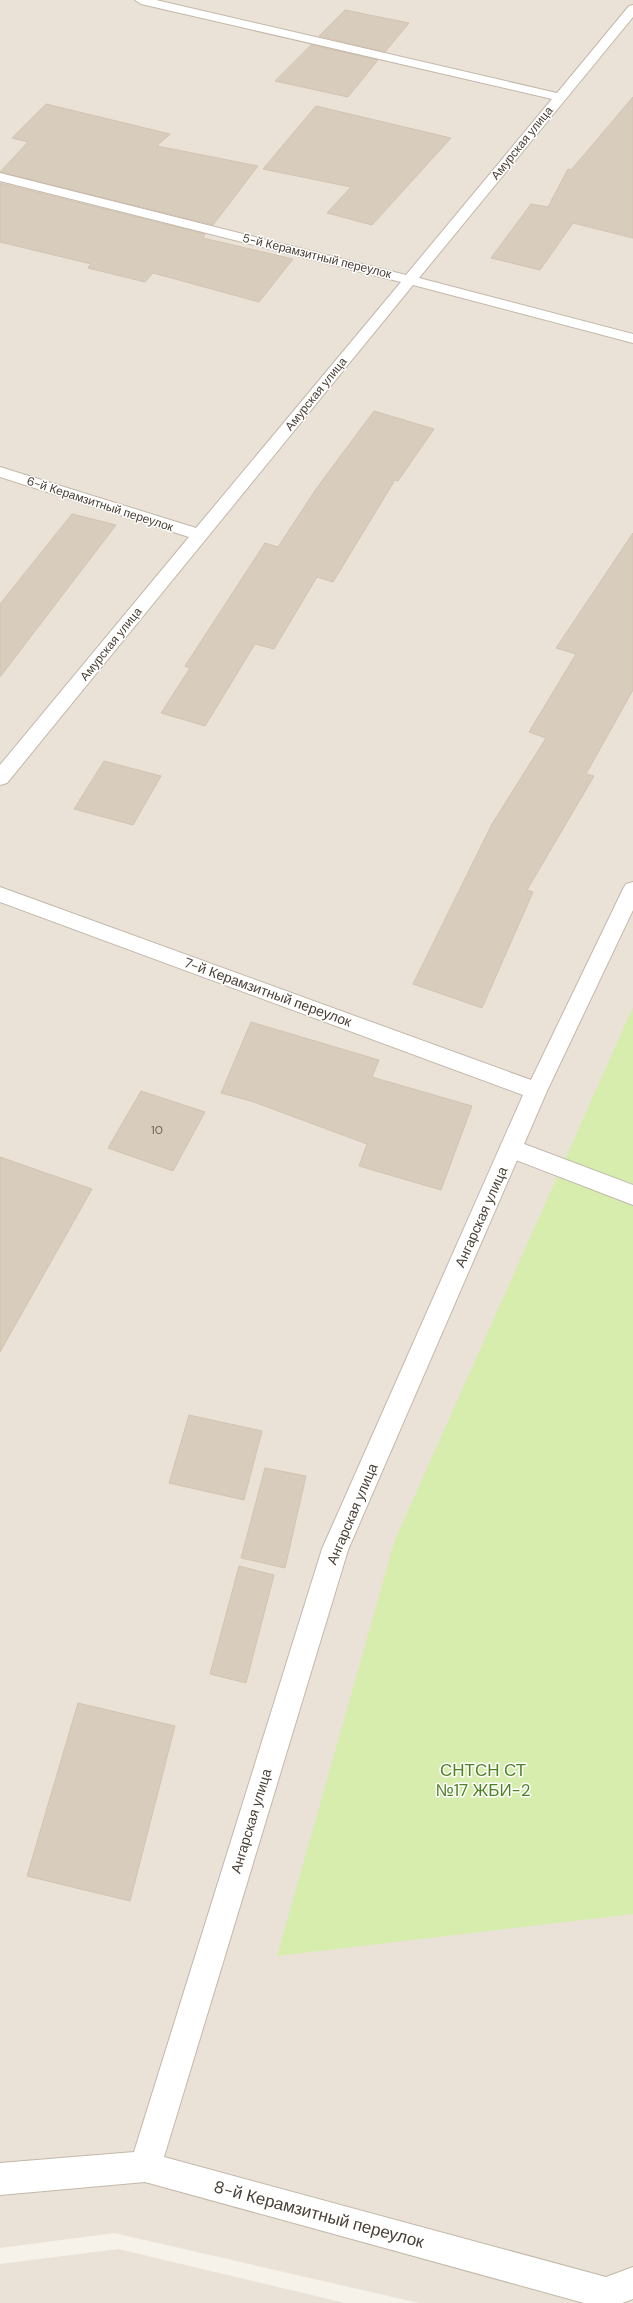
<svg xmlns="http://www.w3.org/2000/svg" width="633" height="2303" viewBox="0 0 633 2303" font-family="'DM Sans',sans-serif">
	<rect width="100%" height="100%" fill="#f6f1e9"/>
	<path fill="#eae2d6" d="M0 0H633V2303H419L114 2233 0 2248Z
		M118 2249 345 2303H0V2264Z"/>
	<path fill="#d6edae" d="M633 1007V1914L277 1956 395 1540Z"/>
	<path fill="#d8ccbd" stroke="#d4c3b0" d="M345 10 409 23 385 52 319 36Z
		M311 45 378 60 348 97 275 81Z
		M633 97V238L573 223 540 270 491 258 531 204 548 207 568 169 571 170Z
		M46 104 170 134 157 146 258 166 213 225 0 172 28 142 12 138Z
		M316 106 451 138 372 225 327 213 351 187 263 169Z
		M0 183 205 234 203 238 293 259 259 302 153 273 145 282 88 268 91 264 0 242Z
		M374 411 434 429 398 481 395 480 333 582 317 577 274 649 255 644 205 726 161 713 190 668 185 666 265 543 278 547 316 489Z
		M72 514 116 525 0 677V604Z
		M633 533V690L586 774 594 776 527 890 533 892 482 1008 413 984 492 824 546 738 529 732 576 654 556 648Z
		M104 761 161 776 133 825 74 809Z
		M251 1022 379 1060 372 1077 472 1106 441 1190 359 1166 367 1144 251 1101 221 1093Z
		M141 1091 205 1112 173 1171 108 1148Z
		M0 1157 92 1189 0 1352Z
		M189 1415 262 1431 244 1500 169 1483Z
		M265 1468 306 1476 285 1568 241 1558Z
		M239 1566 274 1575 246 1683 210 1674Z
		M78 1703 175 1726 130 1901 27 1876Z"/>
	<g fill="none" stroke-linecap="round" stroke-linejoin="round">
		<defs>
			<path id="service" d="M511 1139 633 1185V1205L503 1155 500 1148 503 1141Z"/>
			<path id="minor" d="M135 0H156L557 93 629 6 633 5V17L419 278 633 334V343L413 285 7 783 0 785V765L189 537 0 477V467L196 528 401 282 0 181V173L406 275 552 99 141 4Z
				M633 882V910L547 1091 348 1550 164 2157 606 2277 633 2267V2299L622 2303H584L145 2182 0 2195V2163L134 2152 322 1549 523 1095 0 902V887L531 1080 623 889 626 884Z"/>
		</defs>
		<use href="#service" stroke="#c2b8aa" stroke-width="2"/>
		<use href="#minor" stroke="#c2b8aa" stroke-width="2"/>
		<use href="#service" fill="#fff" fill-rule="evenodd"/>
		<use href="#minor" fill="#fff" fill-rule="evenodd"/>
	</g>
	<g text-anchor="middle" stroke-width="3" stroke-linejoin="round" paint-order="stroke">
		<g font-size="12" fill="#4a4136" stroke="#fff">
			<text transform="translate(522 143) rotate(-51)" y="4">Амурская улица</text>
			<text transform="translate(317 256) rotate(14)" y="4">5-й Керамзитный переулок</text>
			<text transform="translate(316 394) rotate(-51)" y="4">Амурская улица</text>
			<text transform="translate(100 504) rotate(18)" y="4">6-й Керамзитный переулок</text>
			<text transform="translate(111 644) rotate(-51)" y="4">Амурская улица</text>
		</g>
		<g font-size="12" fill="#6e6458">
			<text x="157" y="1134">10</text>
		</g>
		<g font-size="14" fill="#4a4136" stroke="#fff">
			<text transform="translate(268 992) rotate(20)" y="5">7-й Керамзитный переулок</text>
			<text transform="translate(481 1217) rotate(-66)" y="5">Ангарская улица</text>
			<text transform="translate(352 1514) rotate(-67)" y="5">Ангарская улица</text>
			<text transform="translate(251 1821) rotate(-73)" y="5">Ангарская улица</text>
		</g>
		<g font-size="17" fill="#4f8223" stroke="#fff">
			<text x="483" y="1776">СНТСН СТ<tspan x="483" dy="20">№17 ЖБИ-2</tspan></text>
		</g>
		<g font-size="17" fill="#4a4136" stroke="#fff">
			<text transform="translate(319 2214) rotate(15)" y="6">8-й Керамзитный переулок</text>
		</g>
	</g>
</svg>
